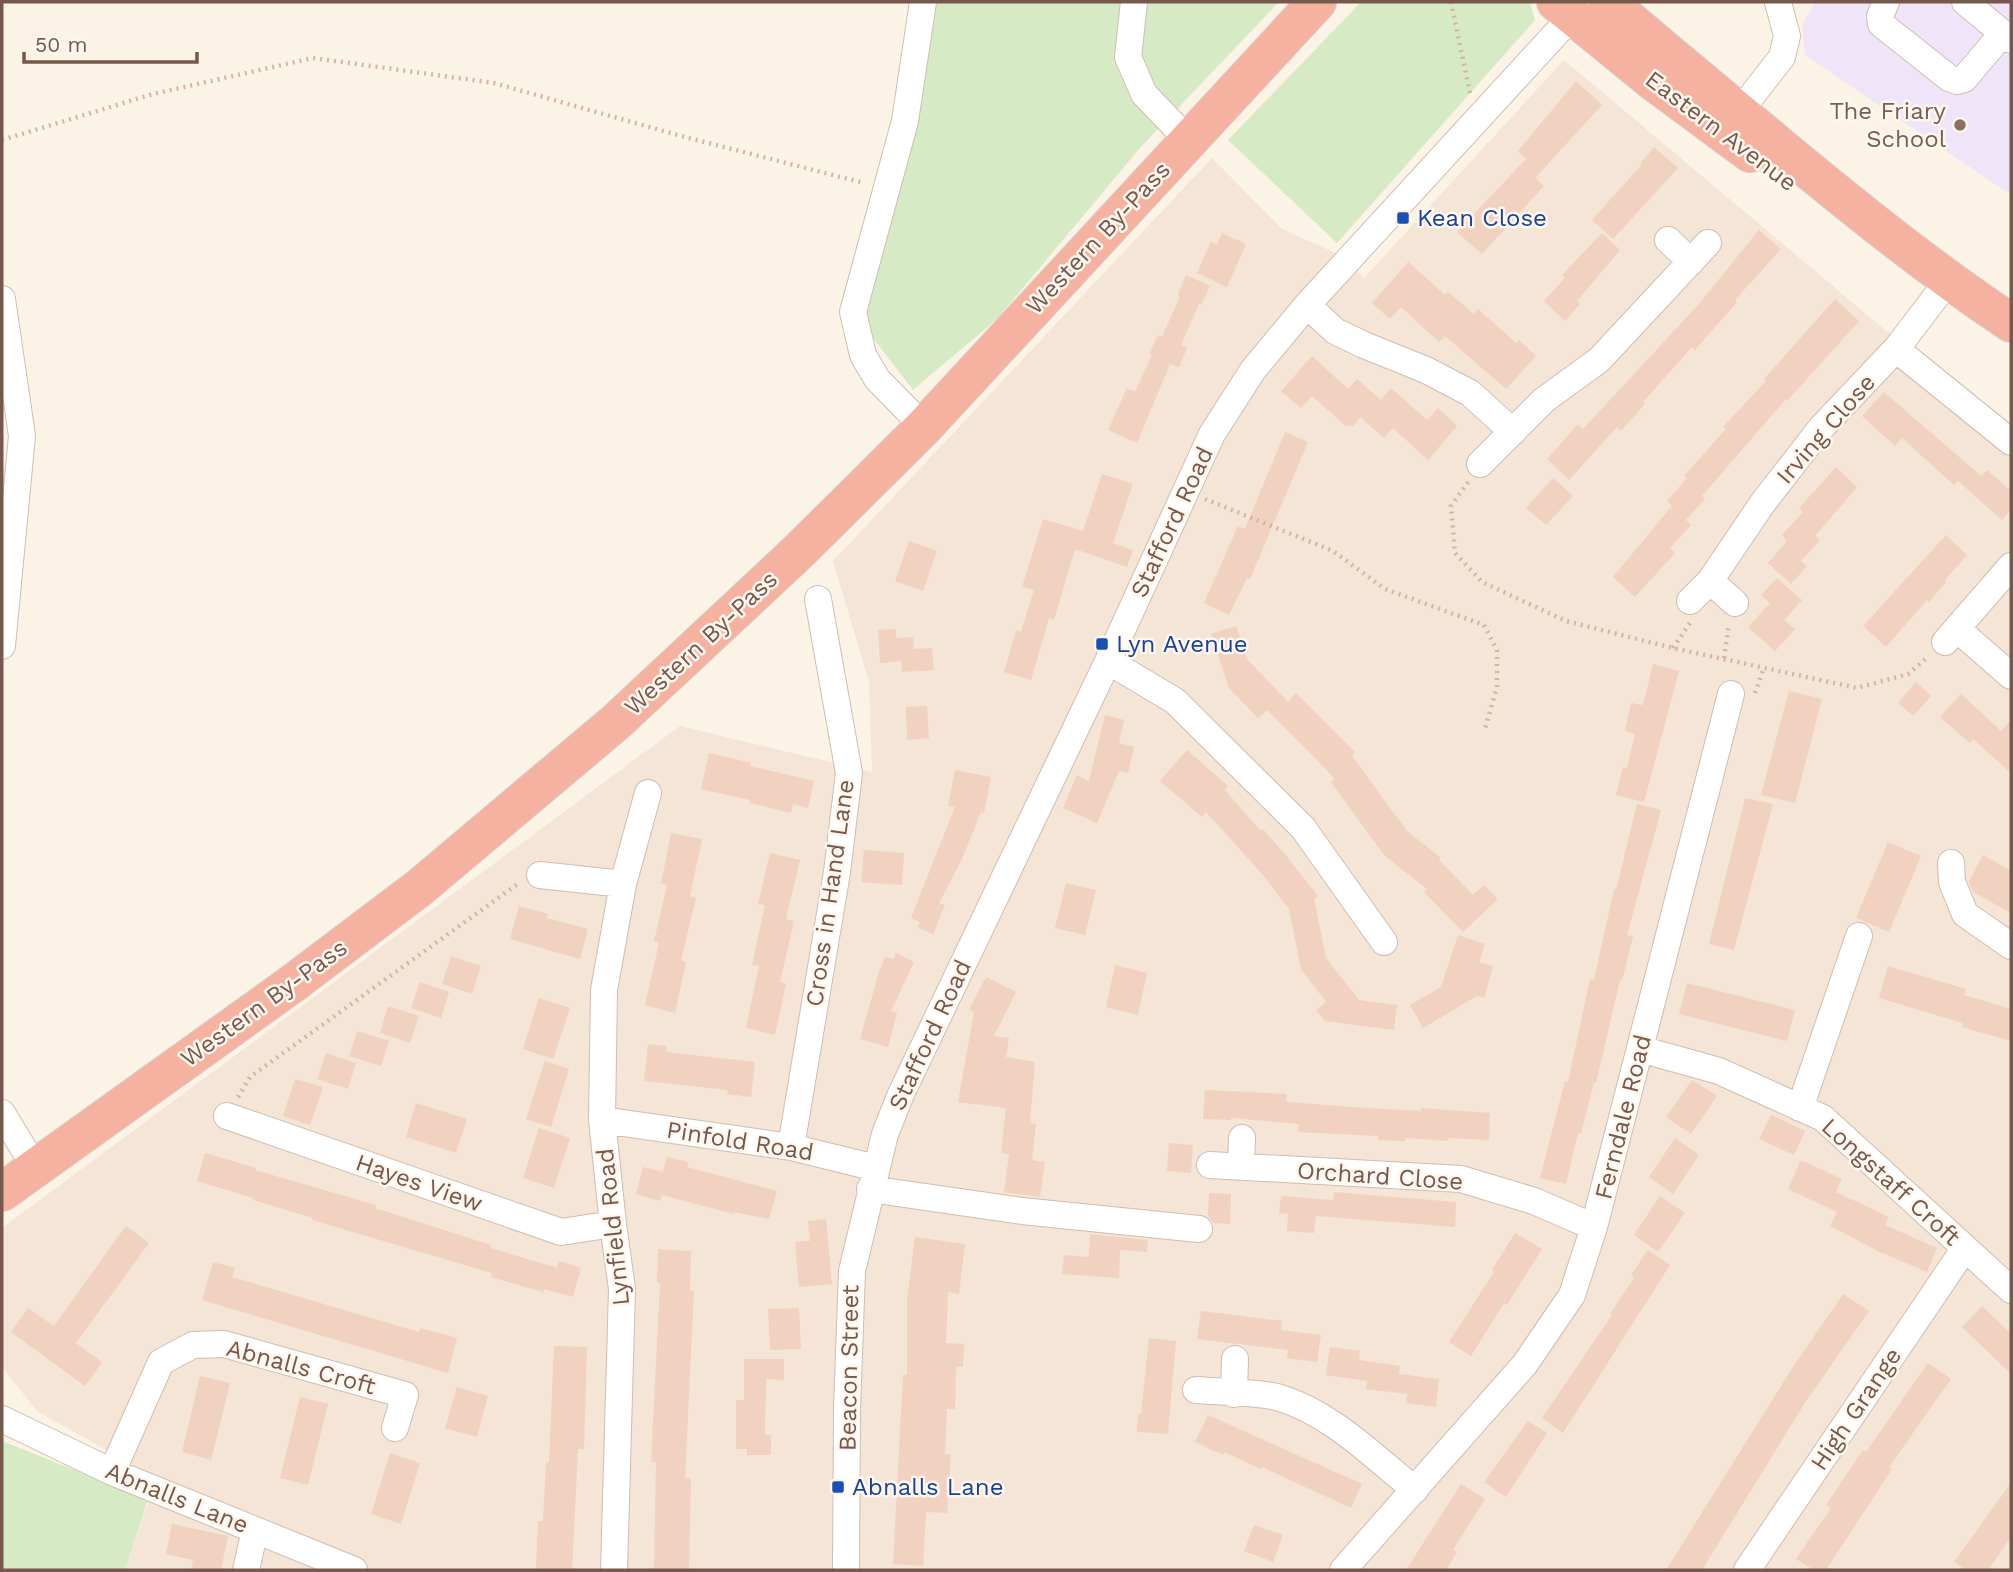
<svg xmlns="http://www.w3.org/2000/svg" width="2013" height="1572" viewBox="0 0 2013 1572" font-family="'Work Sans',sans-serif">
	<rect width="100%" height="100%" fill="#fcf3e7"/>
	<path fill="#f4e5d6" d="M1564 60 1884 329 2011 428V1570H125L156 1478 37 1411 2 1367V1228L680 726 872 772 869 682 833 561 1212 158 1282 229 1342 256 1364 278Z"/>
	<path fill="#f0e4f9" d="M1815 2H2011V195L1805 55 1802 25Z"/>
	<path fill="#d6eac6" d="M921 2H1279L1139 149 997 319 913 390 853 312Z
		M1361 2H1530L1535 20 1337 243 1228 140Z
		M2 1441 148 1499 125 1570H2Z"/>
	<path fill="#f1d1bf" d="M1576 81 1602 105 1535 178 1544 186 1482 254 1457 232 1526 159 1518 151Z
		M1654 147 1678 168 1613 239 1592 220 1642 164 1641 163Z
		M1759 230 1781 249 1735 300 1737 302 1695 350 1692 347 1643 402 1645 404 1621 431 1617 427 1569 480 1547 459 1578 424 1583 429 1698 305Z
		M1222 233 1246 244 1227 287 1197 273 1211 242 1217 245Z
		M1602 233 1620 250 1577 301 1580 304 1565 321 1544 301 1565 278 1562 275Z
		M1408 262 1445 295 1448 292 1474 314 1478 309 1516 343 1519 340 1536 356 1506 389 1445 336 1439 342 1401 307 1390 319 1372 303Z
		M1186 275 1210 286 1201 305 1199 304 1181 345 1187 348 1179 367 1170 364 1137 443 1108 430 1127 388 1135 392 1152 355 1149 354 1158 335 1162 337 1180 296 1178 294Z
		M1835 299 1859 321 1788 400 1786 399 1702 496 1705 499 1686 520 1691 525 1670 548 1675 553 1635 597 1613 577 1672 506 1667 501 1687 478 1684 476 1726 429 1723 427 1766 381 1764 379Z
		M1312 356 1348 389 1357 379 1381 400 1391 388 1427 420 1438 408 1457 426 1428 460 1393 428 1384 438 1360 417 1353 426H1346L1312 396 1301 408 1281 391Z
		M1884 392 1981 476 1987 470 2011 491V510L2002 520 1958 481 1954 485 1902 438 1895 446 1862 416Z
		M1285 432 1308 442 1250 579 1247 578 1229 615 1204 603 1238 526 1245 529Z
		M1836 467 1857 487 1815 536 1820 540 1801 561 1807 566 1791 584 1768 563 1787 541 1782 535 1803 512 1799 508Z
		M1102 474 1133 484 1113 543 1133 550 1127 567 1075 549 1054 620 1049 618 1031 680 1004 672 1016 631 1021 632 1034 590 1022 587 1043 519 1083 531Z
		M1553 478 1573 496 1546 525 1526 508Z
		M1946 535 1967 555 1945 580 1946 582 1929 602 1927 600 1886 647 1863 626Z
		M909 541 937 551 923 591 895 581Z
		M1777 578 1802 600 1784 620 1795 629 1775 651 1748 627 1770 603 1761 595Z
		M1236 626 1247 659 1288 702 1296 693 1355 752 1352 756 1407 831 1441 858 1439 860 1473 895 1484 885 1498 899 1463 932 1424 892 1427 889 1384 855 1331 782 1335 779 1318 761 1267 710 1258 718 1229 688 1211 634Z
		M896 629V638L913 637 914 649 932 648 934 670 902 672 901 661 880 663 878 630Z
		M1653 664 1679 671 1644 802 1616 795 1623 767 1627 768 1635 734 1625 731 1631 703 1643 705Z
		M1916 682 1931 696 1913 716 1898 703Z
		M1789 691 1822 699 1795 803 1761 795Z
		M1961 694 2001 731 2011 720V773L1973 739 1970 743 1940 717Z
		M927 706 929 738 907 740 906 707Z
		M1105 715 1124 720 1119 743 1134 747 1128 773 1119 771 1097 823 1063 808 1077 775 1089 781Z
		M1187 750 1228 786 1225 790 1261 831 1263 829 1284 853 1318 896 1314 899 1326 958 1359 1000 1397 1005 1394 1030 1325 1021 1316 1010 1326 1002 1301 969 1289 909 1263 875 1206 812 1202 817 1160 781Z
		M709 753 751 763 750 766 814 781 808 808 793 804 791 813 750 803V800L701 789Z
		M955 770 991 777 984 813 981 812 962 859 939 903 945 905 933 934 917 927 920 922 911 918 955 807 948 806Z
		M1745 798 1773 804 1734 950 1709 944Z
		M1637 804 1661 810 1627 935 1633 936 1622 981 1620 980 1596 1083 1594 1082 1581 1134 1578 1133 1566 1184 1540 1178 1565 1081 1568 1082 1590 979 1594 980 1614 889 1616 890Z
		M671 833 702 839 690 896 696 898 681 960 686 962 675 1013 645 1005 659 943 654 941 667 885 661 884Z
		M1888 842 1921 856 1889 932 1856 918Z
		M864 850 904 853 902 885 861 882Z
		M770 853 800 860 786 919 794 921 780 982 786 984 775 1035 746 1028 759 966 752 965 765 905 758 904Z
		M1983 855 2011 871V913L1973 892 1969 881Z
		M1066 883 1096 890 1085 935 1055 928Z
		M519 906 548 914 547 918 588 929 580 959 510 939Z
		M1458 935 1485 944 1479 962 1493 966 1484 998 1477 996 1423 1028 1410 1005 1441 987Z
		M896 953 914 962 891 1011 897 1013 888 1047 860 1039 879 972 885 957 894 959Z
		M451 956 481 966 472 994 442 984Z
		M1115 965 1147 973 1138 1015 1106 1007Z
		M1888 966 1966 989 1964 995 2011 1009V1041L1962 1027 1963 1023 1879 998Z
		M986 977 1016 992 994 1036 1009 1038 1006 1057 1035 1062 1030 1123 1036 1124 1032 1160 1045 1162 1040 1197 1004 1192 1009 1154 1001 1153 1006 1108 958 1102 974 1012 969 1010Z
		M420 982 449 992 441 1018 411 1008Z
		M1687 983 1795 1010 1787 1041 1679 1014Z
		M539 998 570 1008 553 1059 523 1049Z
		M388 1006 419 1016 410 1043 380 1033Z
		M357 1031 389 1041 381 1066 349 1056Z
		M648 1044 667 1046 666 1052 755 1062 751 1097 727 1094 728 1090 644 1081Z
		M326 1053 356 1063 348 1089 317 1079Z
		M545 1061 569 1069 551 1127 526 1119Z
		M295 1079 323 1087 310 1125 283 1116Z
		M1692 1080 1717 1096 1691 1134 1666 1117Z
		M1205 1090 1287 1094 1286 1102 1366 1108 1421 1111V1108L1490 1113 1489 1140 1448 1138 1447 1141 1406 1138 1405 1141 1378 1140V1136L1298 1132 1299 1124 1231 1118V1120L1203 1119Z
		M416 1103 467 1119 456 1153 406 1137Z
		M1771 1115 1805 1131 1794 1155 1759 1139Z
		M539 1128 570 1138 554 1188 523 1178Z
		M1675 1138 1699 1155 1673 1194 1649 1177Z
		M1169 1143 1193 1145 1191 1173 1167 1171Z
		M205 1153 256 1168 255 1170 376 1205 375 1208 491 1245V1248L557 1268 559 1261 581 1268 573 1297 544 1289 543 1292 491 1277 492 1273 312 1220 313 1218 253 1200V1198L197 1181Z
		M667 1157 688 1162 687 1167 777 1191 769 1219 734 1212V1214L662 1195 660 1201 636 1194 643 1167 663 1172Z
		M1801 1160 1842 1179 1836 1192 1889 1217 1885 1225 1937 1248 1927 1272 1880 1252 1830 1226 1837 1212 1788 1189Z
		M1334 1192 1456 1202 1455 1227 1316 1216 1314 1233 1287 1231 1288 1214 1279 1213 1281 1196 1333 1200Z
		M1209 1193 1231 1194 1230 1224 1214 1223 1208 1216Z
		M1660 1196 1685 1213 1658 1252 1634 1235Z
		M826 1219 832 1284 799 1287 795 1242 810 1241 808 1221Z
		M126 1226 149 1243 76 1343 102 1362 85 1386 11 1332 28 1308 54 1326Z
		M1515 1233 1542 1249 1507 1305 1504 1303 1471 1356 1449 1342 1494 1272 1492 1270Z
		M1090 1234 1148 1240 1147 1252 1120 1250 1119 1278 1062 1274 1064 1255 1089 1257Z
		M915 1237 965 1244 959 1294 948 1292 946 1343 964 1344 963 1367H956L955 1409H947L945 1454H951L947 1513 926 1512 923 1566 893 1564 903 1375H907V1302Z
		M658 1249 691 1251 690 1291H694L685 1478H691L689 1570H654L656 1462H651L660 1283H657Z
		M1648 1250 1670 1265 1563 1433 1542 1418 1612 1315 1610 1314 1634 1278 1631 1275Z
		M213 1262 235 1268 232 1277 419 1332 420 1328 457 1338 448 1373 202 1300Z
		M1843 1294 1869 1311 1806 1401 1702 1570H1666L1791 1370Z
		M1982 1306 2011 1334V1374L1962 1327Z
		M799 1308 801 1349 770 1350 768 1309Z
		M1201 1311 1282 1321 1281 1330 1321 1335 1317 1362 1287 1358 1288 1350 1197 1339Z
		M1149 1338 1176 1341 1168 1434 1137 1432 1138 1414H1141Z
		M554 1346 587 1347 584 1449H578L572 1570 536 1568 538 1521H543L546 1462H549Z
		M1330 1347 1360 1351 1359 1360 1400 1366 1399 1374 1439 1379 1436 1407 1406 1403 1407 1394 1366 1389 1367 1381 1326 1375Z
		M744 1359H784V1380L766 1379 765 1435H771V1455H747V1449H736V1400H744Z
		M1928 1363 1951 1379 1889 1467 1892 1469 1826 1570H1814L1796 1559 1831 1508 1826 1505 1863 1450 1866 1452Z
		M200 1376 230 1383 211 1460 182 1452Z
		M457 1387 488 1396 477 1437 445 1428Z
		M300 1397 328 1404 308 1485 280 1478Z
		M1208 1415 1362 1484 1351 1508 1262 1467 1261 1469 1224 1452 1223 1455 1195 1442Z
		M1528 1421 1547 1433 1506 1497 1484 1482Z
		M390 1453 420 1463 401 1524 371 1514Z
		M2011 1483V1537L1988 1570H1966L1954 1562Z
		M1461 1484 1485 1499 1453 1550 1457 1552 1446 1570H1406Z
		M172 1524 228 1536 221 1570H191L193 1560 166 1554Z
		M1254 1525 1283 1535 1273 1562 1244 1551Z"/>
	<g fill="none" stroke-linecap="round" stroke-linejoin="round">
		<defs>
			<path id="minor" d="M923 2 905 121 853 312 863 355 877 379 924 427
				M1134 2 1128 57 1144 94 1188 140
				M1886 2 1880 16 1881 24 1949 78 1957 81 1964 79 2003 33
				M1965 2 2011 40
				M1739 112 1782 57 1787 36 1778 2
				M1668 240 1691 262
				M2 299 22 436 2 646
				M1307 305 1335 331 1364 345 1426 370 1470 393 1513 432
				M1896 349 2011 442
				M1480 464 1544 400 1599 360 1708 243
				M1710 581 1735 603
				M1690 601 1710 581 1762 504 1821 428 1896 349 1948 281
				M1957 629 2011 676
				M1945 642 2011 566
				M1108 661 1175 701 1303 828 1384 942
				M1951 863 1952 882 1965 914 2011 946
				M540 875 623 884
				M1640 1049 1719 1071 1823 1118 2011 1290
				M1800 1108 1859 936
				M2 1113 36 1169
				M227 1116 561 1232 613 1224
				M602 1120 791 1147 876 1168
				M791 1147 837 872 849 773 818 599
				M1210 1165 1461 1179 1534 1201 1594 1227
				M1241 1166 1242 1138
				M870 1189 1022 1211 1199 1229
				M1196 1390C1219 1392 1256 1392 1277 1397 1330 1412 1373 1456 1415 1490
				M1234 1394 1235 1359
				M2 1419 112 1472 354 1570
				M112 1472 161 1362 193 1345 224 1344 405 1395 395 1428
				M246 1570 255 1530
				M614 1570 622 1289 613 1224 602 1120 604 990 623 884 648 793
				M846 1570 847 1408 852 1271 885 1134 901 1094 1108 661 1212 434 1253 370 1307 305 1584 3
				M1343 1570 1525 1364 1572 1295 1594 1227 1731 694
				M1747 1570 1965 1248"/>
			<path id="highway" d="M1556 2 1654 82 1750 153
				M1608 2C1666 52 1725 100 1783 149 1858 211 1930 269 2011 323
				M2 1192 292 984 419 888 616 722 798 552 924 427 1317 2"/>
		</defs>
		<use href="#minor" stroke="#d0bdb0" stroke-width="28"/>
		<use href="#highway" stroke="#d9d1cd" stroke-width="40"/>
		<path stroke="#d6b4a2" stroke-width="4.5" stroke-dasharray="2 5" stroke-linecap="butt" d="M1451 2 1470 93
			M2 140 153 94 313 58 494 83 681 136 864 183
			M1468 482 1451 506 1455 553 1482 582 1566 621 1673 648 1857 688 1908 674 1928 657
			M1205 499 1333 551 1385 589 1484 625 1497 650V687L1484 732
			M1673 648 1690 623
			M1724 658 1729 624
			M1755 693 1764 667
			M238 1097 250 1077 519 883"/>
		<use href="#minor" stroke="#fff" stroke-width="26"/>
		<use href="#highway" stroke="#f5b2a0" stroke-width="38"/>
	</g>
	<circle fill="#8d6e63" stroke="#fff7ee" stroke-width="2.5" cx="1960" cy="125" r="7"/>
	<g fill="#1a4fb4" stroke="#fff7ee" stroke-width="2.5">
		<rect x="1396" y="211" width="14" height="14" rx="3.5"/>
		<rect x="1095" y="637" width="14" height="14" rx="3.5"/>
		<rect x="831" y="1480" width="14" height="14" rx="3.5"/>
	</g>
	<g text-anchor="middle" stroke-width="5" stroke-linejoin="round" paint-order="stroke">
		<g font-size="24" fill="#785e54" stroke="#fff7ee" text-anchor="end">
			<text x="1946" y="119">The Friary<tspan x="1946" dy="28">School</tspan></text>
		</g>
		<g font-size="24" fill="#76594c" stroke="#fff7ee">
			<text transform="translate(1721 131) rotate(37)" y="8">Eastern Avenue</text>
			<text transform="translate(1098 238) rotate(-47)" y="8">Western By-Pass</text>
			<text transform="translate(1826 429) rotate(-49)" y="8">Irving Close</text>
			<text transform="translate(1172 522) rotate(-65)" y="8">Stafford Road</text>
			<text transform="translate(701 643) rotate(-43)" y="8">Western By-Pass</text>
			<text transform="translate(830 893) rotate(-82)" y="8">Cross in Hand Lane</text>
			<text transform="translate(264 1003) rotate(-36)" y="8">Western By-Pass</text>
			<text transform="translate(930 1035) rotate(-65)" y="8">Stafford Road</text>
			<text transform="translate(1623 1117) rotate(-76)" y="8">Ferndale Road</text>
			<text transform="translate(740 1141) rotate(9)" y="8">Pinfold Road</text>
			<text transform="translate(1380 1176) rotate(4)" y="8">Orchard Close</text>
			<text transform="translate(1891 1182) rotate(42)" y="8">Longstaff Croft</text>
			<text transform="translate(419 1183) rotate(19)" y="8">Hayes View</text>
			<text transform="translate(613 1227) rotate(-96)" y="8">Lynfield Road</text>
			<text transform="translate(301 1367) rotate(15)" y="8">Abnalls Croft</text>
			<text transform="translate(849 1368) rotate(-89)" y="8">Beacon Street</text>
			<text transform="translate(1856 1409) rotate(-56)" y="8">High Grange</text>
			<text transform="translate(177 1498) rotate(22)" y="8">Abnalls Lane</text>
		</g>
		<g font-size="24" fill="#164399" stroke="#fff7ee" text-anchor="start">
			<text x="1417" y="226">Kean Close</text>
			<text x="1116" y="652">Lyn Avenue</text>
			<text x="852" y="1495">Abnalls Lane</text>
		</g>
	</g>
	<rect width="2013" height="1572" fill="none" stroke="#76594c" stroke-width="7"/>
	<path d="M24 52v10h173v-10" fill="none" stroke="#76594c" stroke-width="3.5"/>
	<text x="35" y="52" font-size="21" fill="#76594c" stroke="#fff7ee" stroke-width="5" paint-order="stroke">50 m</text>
</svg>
